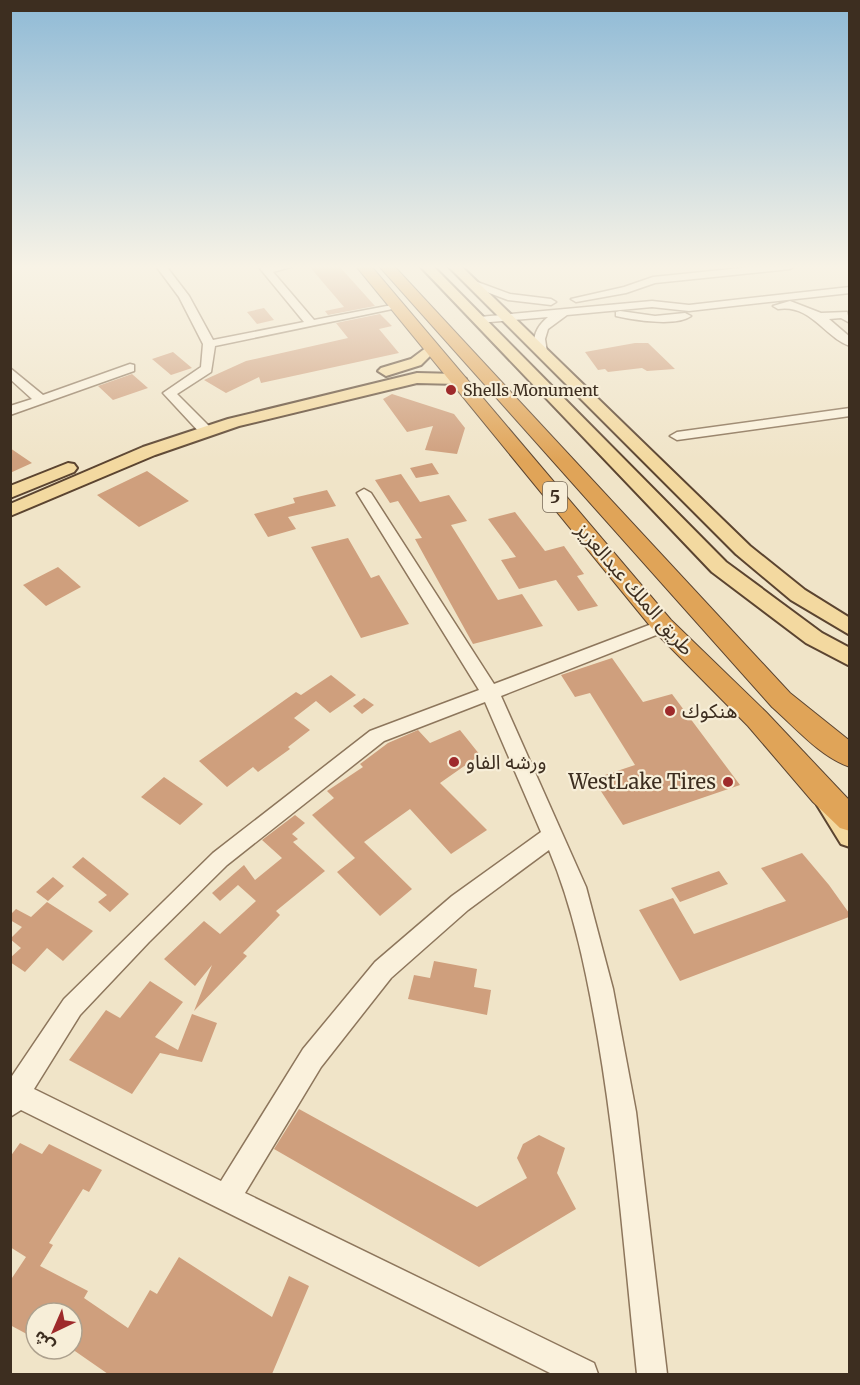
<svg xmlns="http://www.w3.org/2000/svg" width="860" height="1385" viewBox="0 0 860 1385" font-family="Merriweather,'Noto Sans Arabic',serif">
	<rect width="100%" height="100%" fill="#f0e4c8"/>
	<path fill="#cf9f7d" d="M309 266H339L375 306 328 315 325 311 344 307Z
		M264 308 274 320 257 324 247 312Z
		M380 314 392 326 379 329 399 353 261 383 259 377 226 393 204 380 246 361 348 338 336 323Z
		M635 343H648L675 369 647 371 642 368 608 372 605 369 598 370 585 352Z
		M173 352 192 368 171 375 152 359Z
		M132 374 148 388 113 400 98 386Z
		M392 394 454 414 465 428 457 454 425 450 433 426 407 432 383 399Z
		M10 448 32 463 10 473Z
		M432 463 439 474 416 478 410 468Z
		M147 471 189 501 139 527 97 495Z
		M401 474 420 502 449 495 467 521 451 525 498 600 522 594 543 626 473 644 415 539 422 538 398 501 390 503 375 480Z
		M327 490 336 506 288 517 296 529 268 537 254 514 295 503 293 498Z
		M515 512 545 551 564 546 584 574 577 576 598 606 578 611 556 580 519 589 501 560 516 557 488 519Z
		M348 538 371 578 379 575 409 624 361 638 311 547Z
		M58 567 81 587 46 606 23 585Z
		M612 658 643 702 672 694 740 785 623 825 593 779 635 765 590 693 575 697 561 675Z
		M331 675 356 695 330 713 316 701 294 718 310 730 288 747 290 749 258 772 253 767 227 787 199 761 296 692 301 695Z
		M364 698 374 705 362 714 353 706Z
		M418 730 430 743 460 730 480 755 440 783 487 830 451 854 410 809 364 842 412 889 380 916 337 872 355 858 312 815 334 798 327 791 363 767 360 764 388 743Z
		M164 777 203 804 180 825 141 797Z
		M295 815 305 823 292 834 298 839 293 842 325 871 276 911 280 915 243 953 247 956 194 1011 212 965 195 986 164 959 204 921 220 934 256 901 238 885 220 901 212 893 244 865 255 880 282 858 262 840Z
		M802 853 829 885 849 913V917L680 981 639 910 673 898 694 934 786 901 761 868Z
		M83 857 129 894 110 912 98 902 107 895 72 867Z
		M719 871 728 884 680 902 671 888Z
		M53 877 64 886 48 901 36 892Z
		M47 902 93 931 63 961 47 948 25 972 10 962V958L21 948 10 939 22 927 10 920V915L16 909 31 917Z
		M434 961 477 969 474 987 491 990 487 1015 408 999 414 975 430 978Z
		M150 981 183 1002 155 1037 178 1050 192 1014 217 1023 202 1062 160 1053 132 1094 69 1060 106 1010 120 1018Z
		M299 1109 477 1207 527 1178 517 1158 523 1144 539 1135 565 1148 557 1173 576 1209 479 1267 274 1149Z
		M20 1143 42 1154 49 1144 102 1170 89 1192 83 1189 49 1243 53 1245 40 1266 88 1291 84 1298 128 1328 150 1290 157 1294 179 1257 272 1317 289 1276 309 1286 272 1374H108L72 1349V1313H36V1339L10 1325V1281L26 1257 10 1247V1157Z"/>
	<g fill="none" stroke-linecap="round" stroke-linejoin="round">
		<defs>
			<path id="minor" d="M156 266H166L189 296 213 340 304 322 258 266H294L273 272 314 320 397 304 402 307 215 346 211 372 177 394 211 428V434H201L163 393 201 367 203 344 179 297Z
				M761 266H795L790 269 655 283 626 293 576 302 571 299 624 287 653 277Z
				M472 280 510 294 551 299 556 302 551 305 508 300 468 285 467 283Z
				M850 287V293L689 311 652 307 567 315 548 329 545 339 547 352 541 356 535 352C532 337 536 327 548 317L479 323 473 320 479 317 652 301 689 305Z
				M790 301 821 313 847 312 850 323 841 318 829 319 850 337V346C824 337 811 304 778 309L773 306Z
				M620 311 655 316 685 313 691 316C676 327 634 320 616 316V312Z
				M130 364 134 365V371L10 415V406L32 399 10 379V368L43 395Z
				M850 408V416L677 440 670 436 677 432Z
				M364 489 371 493 494 684 657 622H669L671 626 669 630 501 696 586 887 613 989 636 1112 667 1374H637C625 1262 617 1150 598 1039 587 975 574 910 549 850L468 910 391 978 321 1067 245 1193 594 1363 598 1374H552L21 1110 10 1117V1079L64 999 213 853 370 731 479 690 357 493ZM485 702 541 832 452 896 375 962 303 1049 221 1181 34 1089 80 1015 149 942 227 865 384 741Z"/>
			<path id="major" d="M420 266H433L726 562 822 633 850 648V666L806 643 712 572Z
				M448 266H461L750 546 805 590 850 618V635L791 600 736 554Z
				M431 344 438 348 421 365 386 376 378 371 381 368 411 359Z
				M417 373 458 374 466 379 458 384 417 383 239 426 155 455 10 516V504L143 447 228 419Z
				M68 463 74 464 77 468 74 472 10 498V486Z
				M830 795C853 803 850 826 850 847L841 844 817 805 821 798Z"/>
			<path id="highway" d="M356 266H371L671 620 766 712 850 801V831L840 828 813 802 748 726 655 632Z
				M379 266H394L790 693 850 741V767C820 757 795 727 772 707Z"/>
		</defs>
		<use href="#minor" stroke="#8d765c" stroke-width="3"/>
		<use href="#major" stroke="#5b4430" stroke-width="4"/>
		<use href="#highway" stroke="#5b4430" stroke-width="2"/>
		<use href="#minor" fill="#faf1dc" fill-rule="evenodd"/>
		<use href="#major" fill="#f3d9a0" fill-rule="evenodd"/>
		<use href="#highway" fill="#e0a458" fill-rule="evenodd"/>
	</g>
	<linearGradient id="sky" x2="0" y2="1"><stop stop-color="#8fbad6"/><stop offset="0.58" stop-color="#f8f3e6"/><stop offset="1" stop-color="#f8f3e6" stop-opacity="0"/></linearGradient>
	<rect width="860" height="460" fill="url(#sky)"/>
	<g fill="#9e2a2b" stroke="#f7eed8" stroke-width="2">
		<circle cx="451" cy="390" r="6"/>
		<circle cx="670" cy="711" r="6"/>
		<circle cx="454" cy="762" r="6"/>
		<circle cx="728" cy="782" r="6"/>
	</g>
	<g text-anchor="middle" stroke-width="4.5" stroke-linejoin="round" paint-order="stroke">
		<g font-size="16" fill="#3d2e20" stroke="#f7eed8" text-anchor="start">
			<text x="463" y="396">Shells Monument</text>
		</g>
		<rect fill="#f7eed8" stroke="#756857" stroke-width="1.5" x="543" y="482" width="24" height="30" rx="4.5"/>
		<g font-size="18" font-weight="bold" fill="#3d2e20">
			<text x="555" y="503">5</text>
		</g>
		<g font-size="20" fill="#3d2e20" stroke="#f7eed8">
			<text transform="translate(635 589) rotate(49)" y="7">طريق الملك عبدالعزيز</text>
		</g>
		<g font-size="20" fill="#3d2e20" stroke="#f7eed8" text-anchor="start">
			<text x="682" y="718">هنكوك</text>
			<text x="466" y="769">ورشه الفاو</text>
			<text x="716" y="789" text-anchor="end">WestLake Tires</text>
		</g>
	</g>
	<rect width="860" height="1385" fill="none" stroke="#3d2e20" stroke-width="24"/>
	<g transform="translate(54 1331) rotate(224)"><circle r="28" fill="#f7eed8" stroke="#ada18e" stroke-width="1.5"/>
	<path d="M0-4.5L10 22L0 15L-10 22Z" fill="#9e2a2b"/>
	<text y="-9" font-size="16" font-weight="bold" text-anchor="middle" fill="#3d2e20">ش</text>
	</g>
</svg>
